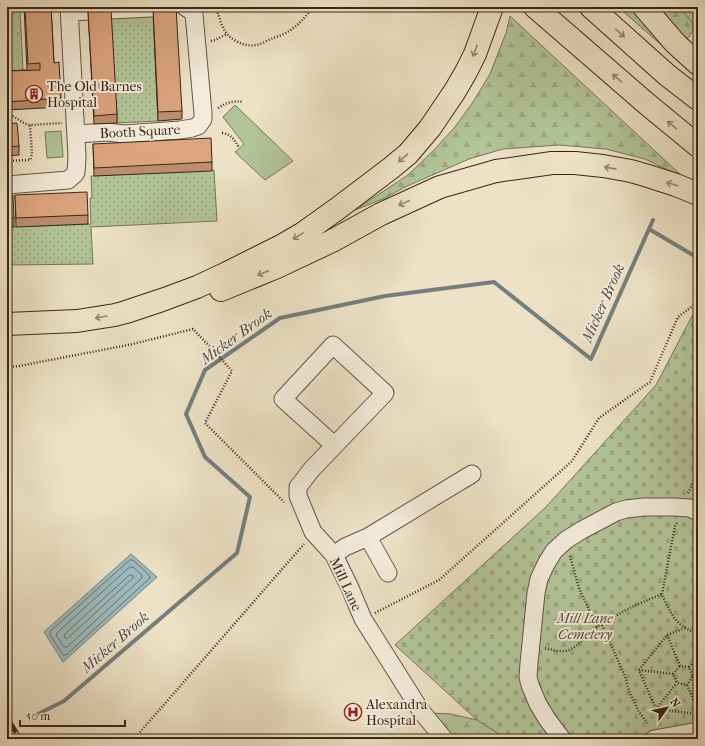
<svg xmlns="http://www.w3.org/2000/svg" width="705" height="746" viewBox="0 0 705 746" font-family="'IM FELL French Canon',serif">
	<defs>
		<pattern id="forest-firs" width="22" height="20" patternUnits="userSpaceOnUse"><rect width="22" height="20" fill="#b3c499"/><path d="M5 1l3.5 6h-7zM16 11l3.5 6h-7z" fill="#9ba883"/></pattern>
		<pattern id="cemetery-stones" width="16" height="16" patternUnits="userSpaceOnUse"><rect width="16" height="16" fill="#b3c499"/><path d="M2 7V4a2 2 0 0 1 4 0v3zM10 15v-3a2 2 0 0 1 4 0v3z" fill="#9ba883"/></pattern>
		<pattern id="garden-dots" width="8" height="8" patternUnits="userSpaceOnUse"><rect width="8" height="8" fill="#b3c499"/><path d="M2 2h.1M6 6h.1" fill="none" stroke="#9ba883" stroke-width="1.8" stroke-linecap="round"/></pattern>
	</defs>
	<rect width="100%" height="100%" fill="#ede2c7"/>
	<filter id="stains"><feTurbulence type="fractalNoise" baseFrequency=".005" numOctaves="4"/><feColorMatrix values="0 0 0 0 .2 0 0 0 0 .09 0 0 0 0 .02 0 0 0 .5 -.17"/></filter>
	<radialGradient id="worn" r=".72"><stop offset=".6" stop-color="#630" stop-opacity="0"/><stop offset="1" stop-color="#630" stop-opacity=".3"/></radialGradient>
	<path fill="#b3c499" stroke="#76755a" d="M618 7H634L666 49Z
		M679 7H698V24L696 27Z
		M235 105 293 161 265 180 235 152 244 144 223 117Z
		M61 131 63 157 47 158 45 132Z"/>
	<path fill="url(#forest-firs)" stroke="#76755a" d="M658 7H679L696 27 687 39 671 23Z
		M510 16 684 178 645 159 606 149 559 145 503 149 469 159 405 187 385 198 355 210 408 175 434 150 455 127 473 102 490 74 506 33Z
		M429 713 451 714 477 720 507 739H452Z"/>
	<path fill="url(#cemetery-stones)" stroke="#76755a" d="M698 314V739H507L477 720 395 645 546 507 656 385 692 316Z"/>
	<path fill="url(#garden-dots)" stroke="#76755a" d="M20 9 23 70 7 71V10Z
		M153 16 158 121 117 123 111 18Z
		M214 170 217 221 91 227 93 264 7 265V227L91 224 90 198H92L91 176Z"/>
	<path fill="#9dbbbf" stroke="#757f7d" d="M254 7H277L260 12 255 10Z
		M131 554 157 577 63 662 44 632Z"/>
	<g fill="none" stroke-linecap="round" stroke-linejoin="round">
		<path stroke="#6b706c" stroke-width="1" d="M130 560H133L149 575 150 578 66 655H63L50 635V632Z
			M130 567H133L142 575V578L67 647H64L56 635 57 633Z
			M130 575 133 576V578L68 638H65L64 636 65 634Z"/>
		<path stroke="#757f7d" stroke-width="4" d="M649 229 698 258
			M36 715 64 701 237 553 250 497 205 457 186 414 205 370 280 318 385 296 494 282 591 359 653 220"/>
		<defs>
			<path id="minor" d="M70 12 170 7
				M76 134 107 132 124 134 180 130 192 128 198 126 203 119V113L194 14 190 10 185 7
				M7 185 68 180 75 174 76 172 77 157 69 7
				M334 445 283 399 333 345 385 393 312 469 298 487V496L313 532 334 555 350 588 363 619 421 711 444 739
				M368 537 472 474
				M334 555 345 547 368 537 388 573
				M562 739 547 719 538 704 530 685 528 677 529 663 536 593 539 579 546 564 554 551 566 540 582 530 616 512 626 509 644 507H674L690 508 698 512
				M654 739 698 731"/>
			<path id="highway" d="M535 7 647 104 698 146
				M591 7 667 75 698 99
				M644 7 675 43 698 64
				M221 290 277 267 332 241 381 214 440 187 496 171 552 163H575L603 166 631 171 648 176 676 185 698 194
				M7 324 77 321 115 315 126 312 162 300 197 287 227 273 283 245 302 234 337 209 391 168 408 154 430 128 455 91 466 72 475 54 492 7"/>
		</defs>
		<use href="#minor" stroke="#665545" stroke-width="19"/>
		<use href="#highway" stroke="#39261a" stroke-width="24"/>
		<path stroke="#39261a" stroke-width="2.5" stroke-dasharray="1 2" stroke-linecap="butt" d="M216 7C219 16 221 27 228 35 235 42 246 47 256 45 262 44 268 40 273 38 280 36 287 33 292 29 301 23 307 14 314 7
			M211 41 215 40 227 34
			M218 108C226 103 233 100 243 102
			M7 114C16 116 22 124 30 125
			M222 133C231 134 235 140 239 148
			M7 161 30 160 32 154 30 125 62 123
			M7 367 19 366 133 344 193 329 214 351 232 371 205 423 284 502
			M688 493 698 474
			M677 523 675 526 662 594C667 606 674 622 686 628 690 631 694 632 698 634
			M570 556 579 588 597 627
			M375 613 439 580 572 461 599 418 650 382 678 317 698 302
			M602 625 625 676 629 691 639 712 649 725
			M685 628 667 635 639 670 656 709 698 714
			M545 648C552 650 561 653 569 650 581 645 587 632 598 626 608 621 618 614 628 609 639 603 651 599 662 594
			M689 667 698 658
			M639 670 673 674 677 683 687 685 693 676 689 667 680 666 667 635
			M673 674 680 666
			M693 676 698 677
			M687 685 698 710
			M656 709 677 683
			M134 739 304 544"/>
		<use href="#minor" stroke="#f3ecdb" stroke-width="17"/>
		<use href="#highway" stroke="#ede2c7" stroke-width="22"/>
		<defs>
			<path id="rail" d="M7 717 20 739"/>
		</defs>
		<use href="#rail" stroke="#39261a" stroke-width="4.5"/>
		<use href="#rail" stroke="#f3ecdb" stroke-width="3" stroke-dasharray="9" stroke-linecap="butt"/>
	</g>
	<path fill="#bd8e6d" stroke="#39261a" d="M24 7H51L54 63 61 98V107L7 110V71L27 70Z
		M153 7 182 111V119L158 121Z
		M88 11 117 114V123L94 124Z
		M7 124 19 146V155L7 156Z
		M93 144 212 162V171L94 176Z
		M7 195 14 218V227H7Z
		M15 195 88 215V224L16 227Z"/>
	<path fill="#dca57f" stroke="#39261a" d="M25 7H51L54 63 59 62 61 98 7 102V71L40 70V63L28 64Z
		M153 7H176L182 111 158 112Z
		M111 9 117 114 94 116 88 11Z
		M17 123 19 146 7 147V124Z
		M211 138 212 162 94 168 93 144Z
		M87 192 88 215 16 218 15 195Z
		M7 195H13L14 218 7 219Z"/>
	<defs><path id="oneway-shaft" d="M-6 0H5M1.5-3L5.5 0L1.5 3" fill="none" stroke-width="1.6" stroke-linecap="round" stroke-linejoin="round"/></defs>
	<g stroke="#938470">
		<use href="#oneway-shaft" transform="translate(620 33) rotate(42)"/>
		<use href="#oneway-shaft" transform="translate(475 51) rotate(111)"/>
		<use href="#oneway-shaft" transform="translate(617 78) rotate(-139)"/>
		<use href="#oneway-shaft" transform="translate(672 125) rotate(-141)"/>
		<use href="#oneway-shaft" transform="translate(403 158) rotate(139)"/>
		<use href="#oneway-shaft" transform="translate(610 168) rotate(-170)"/>
		<use href="#oneway-shaft" transform="translate(672 184) rotate(-162)"/>
		<use href="#oneway-shaft" transform="translate(404 203) rotate(155)"/>
		<use href="#oneway-shaft" transform="translate(298 236) rotate(149)"/>
		<use href="#oneway-shaft" transform="translate(263 273) rotate(157)"/>
		<use href="#oneway-shaft" transform="translate(101 317) rotate(170)"/>
	</g>
	<defs>
		<symbol id="building-ring" viewBox="-11 -11 22 22"><circle r="9.5" fill="#f3ecdb" stroke="#8f2418" stroke-width="1.5"/><path d="M-4-6H4V6H1V3H-1V6H-4ZM-2.5-4.3h1.7v1.8h-1.7ZM.8-4.3h1.7v1.8H.8ZM-2.5-1h1.7V.8h-1.7ZM.8-1h1.7V.8H.8Z" fill="#8f2418"/></symbol>
		<symbol id="hospital-ring" viewBox="-11 -11 22 22"><circle r="9.5" fill="#f3ecdb" stroke="#8f2418" stroke-width="1.5"/><path d="M-5-5h3v3.5h4V-5h3V5h-3V1.5h-4V5h-3Z" fill="#8f2418"/></symbol>
	</defs>
	<g fill-rule="evenodd">
		<use href="#building-ring" x="24" y="84" width="20" height="20"/>
		<use href="#hospital-ring" x="343" y="702" width="20" height="20"/>
	</g>
	<g text-anchor="middle" stroke-width="4" stroke-linejoin="round" paint-order="stroke">
		<g font-size="14" fill="#39261a" stroke="#f3ecdb" text-anchor="start">
			<text x="47" y="91">The Old Barnes<tspan x="47" dy="16">Hospital</tspan></text>
			<text x="366" y="709">Alexandra<tspan x="366" dy="16">Hospital</tspan></text>
		</g>
		<g font-size="14" fill="#39261a" stroke="#f3ecdb">
			<text transform="translate(140 131) rotate(-3)" y="5">Booth Square</text>
			<text transform="translate(346 584) rotate(65)" y="5">Mill Lane</text>
		</g>
		<g font-size="14" font-style="italic" fill="#584e3a" stroke="#f3ecdb">
			<text x="585" y="623">Mill Lane<tspan x="585" dy="16">Cemetery</tspan></text>
		</g>
		<g font-size="15" font-style="italic" fill="#524b43" stroke="#f3ecdb">
			<text transform="translate(603 303) rotate(-66)" y="5">Micker Brook</text>
			<text transform="translate(236 336) rotate(-36)" y="5">Micker Brook</text>
			<text transform="translate(115 642) rotate(-41)" y="5">Micker Brook</text>
		</g>
	</g>
	<rect width="705" height="746" fill="none" stroke="#ede2c7" stroke-width="24"/>
	<rect x="8" y="8" width="689" height="730" fill="none" stroke="#39261a" stroke-width="2"/>
	<rect x="12" y="12" width="681" height="722" fill="none" stroke="#39261a"/>
	<g transform="translate(667 708) rotate(57)" stroke="#f3ecdb" stroke-width="3" paint-order="stroke">
	<path d="M0-3L7 15L0 10L-7 15Z" fill="#39261a"/>
	<text y="-6" font-size="11" font-weight="bold" text-anchor="middle" fill="#39261a">N</text>
	</g>
	<path d="M20 720v6h105v-6" fill="none" stroke="#39261a" stroke-width="2"/>
	<text x="26" y="720" font-size="12" fill="#39261a" stroke="#f3ecdb" stroke-width="3" paint-order="stroke">50 m</text>
	<rect width="100%" height="100%" filter="url(#stains)"/>
	<rect width="100%" height="100%" fill="url(#worn)"/>
</svg>
